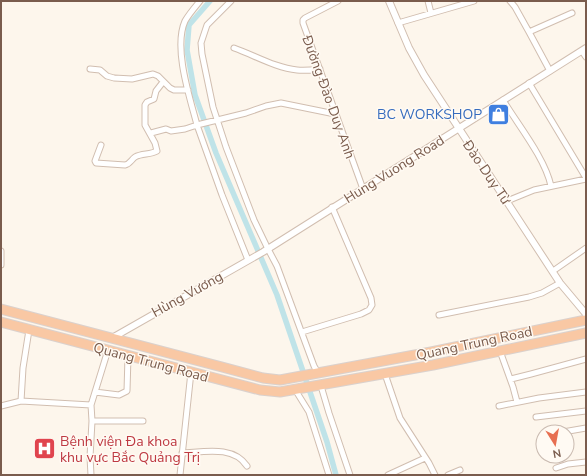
<svg xmlns="http://www.w3.org/2000/svg" width="587" height="476" viewBox="0 0 587 476" font-family="'Nunito Sans',sans-serif">
	<rect width="100%" height="100%" fill="#fdf6ec"/>
	<g fill="none" stroke-linecap="round" stroke-linejoin="round">
		<path stroke="#bfe3e8" stroke-width="5.5" d="M210 1 189 25 187 50 195 95 216 153 277 295 327 442 336 475"/>
		<defs>
			<path id="minor" d="M200 1C195 7 189 14 185 21 173 48 190 98 197 125L246 113 266 106 281 103 335 114
				M231 1 207 25 201 43 202 54 213 107 226 147 254 220 268 249 277 266 314 366 318 373
				M338 1 305 18 303 20V23L363 189
				M428 1 431 13
				M510 1 515 7 529 32 550 71
				M398 23 474 1
				M529 32 572 13
				M234 48C254 55 276 68 297 70 305 71 312 70 320 69
				M582 51 586 57
				M90 69 100 70 107 76 114 78 132 79 153 74 158 76 170 88 174 90H188
				M529 83 586 178
				M503 100C518 125 545 158 551 186
				M151 133 166 129 171 131 185 129 197 125 222 195 248 260
				M101 145 95 161 96 163 125 165C130 164 131 160 135 157 142 153 150 155 157 151L155 143 145 125V105L147 102 154 99 156 91 163 82
				M507 201 534 190 586 179
				M1 251V265
				M553 271 586 248
				M439 315 529 297 542 293 560 283
				M302 332 361 314 369 310 372 305 371 298 332 207
				M500 351 513 387 517 402
				M385 374 400 418 429 463 435 475
				M511 379 531 374 586 359
				M321 386 329 413 350 475
				M296 391 309 412 329 475
				M95 392 119 395 127 391 128 356
				M21 401 23 368 29 330
				M1 406 21 401 91 405
				M499 406 539 398 586 392
				M536 417 586 411
				M92 421H143
				M563 432 586 428
				M541 439H543
				M182 453C204 452 233 445 247 466
				M556 468 568 464 586 462
				M91 475 90 457 92 421 91 405 108 350
				M180 475 191 372
				M388 475 425 458
				M448 475 460 470"/>
			<path id="tertiary" d="M389 1 409 48 424 75 560 283 586 314
				M112 338 263 252 586 48"/>
			<path id="trunk" d="M1 309 222 367 263 378 280 380 431 352 586 320
				M1 322 260 390 280 392 433 365 586 333"/>
		</defs>
		<use href="#minor" stroke="#d1beb0" stroke-width="7"/>
		<use href="#tertiary" stroke="#d1beb0" stroke-width="8"/>
		<use href="#trunk" stroke="#dad1cd" stroke-width="11"/>
		<use href="#minor" stroke="#fff" stroke-width="5"/>
		<use href="#tertiary" stroke="#fff" stroke-width="6"/>
		<use href="#trunk" stroke="#f9c8a4" stroke-width="9"/>
	</g>
	<defs>
		<symbol id="shop-square" viewBox="-11 -11 22 22"><rect x="-9" y="-9" width="18" height="18" rx="4" fill="#3f7fe0" stroke="#fffaf3"/><path d="M-5-2.5h2.3a2.7 3.5 0 0 1 5.4 0H5L5.5 6h-11ZM-1.5-2.5h3a1.5 2.3 0 0 0-3 0Z" fill="#fff"/></symbol>
		<symbol id="hospital-square" viewBox="-11 -11 22 22"><rect x="-9" y="-9" width="18" height="18" rx="4" fill="#e0444e" stroke="#fffaf3"/><path d="M-5-5h3v3.5h4V-5h3V5h-3V1.5h-4V5h-3Z" fill="#fff"/></symbol>
	</defs>
	<g fill-rule="evenodd">
		<use href="#shop-square" x="486" y="102" width="25" height="25"/>
		<use href="#hospital-square" x="32" y="436" width="25" height="25"/>
	</g>
	<g text-anchor="middle" stroke-width="3" stroke-linejoin="round" paint-order="stroke">
		<g font-size="14" fill="#7a5c4d" stroke="#fffaf3">
			<text transform="translate(329 97) rotate(70)" y="5">Đường Đào Duy Anh</text>
			<text transform="translate(394 169) rotate(-32)" y="5">Hung Vuong Road</text>
			<text transform="translate(487 172) rotate(56)" y="5">Đào Duy Từ</text>
			<text transform="translate(187 294) rotate(-29)" y="5">Hùng Vương</text>
			<text transform="translate(474 343) rotate(-12)" y="5">Quang Trung Road</text>
			<text transform="translate(151 362) rotate(15)" y="5">Quang Trung Road</text>
		</g>
		<g font-size="14" fill="#366cbe" stroke="#fffaf3" text-anchor="end">
			<text x="482" y="119">BC WORKSHOP</text>
		</g>
		<g font-size="14" fill="#be3a42" stroke="#fffaf3" text-anchor="start">
			<text x="60" y="446">Bệnh viện Đa khoa<tspan x="60" dy="16">khu vực Bắc Quảng Trị</tspan></text>
		</g>
	</g>
	<rect width="587" height="476" fill="none" stroke="#7a5c4d" stroke-width="4"/>
	<g transform="translate(555 444) rotate(169)"><circle r="19" fill="#fffaf3" stroke="#cabbb1"/>
	<path d="M0-3L7 15L0 10L-7 15Z" fill="#e76f51"/>
	<text y="-6" font-size="11" font-weight="bold" text-anchor="middle" fill="#7a5c4d">N</text>
	</g>
</svg>
